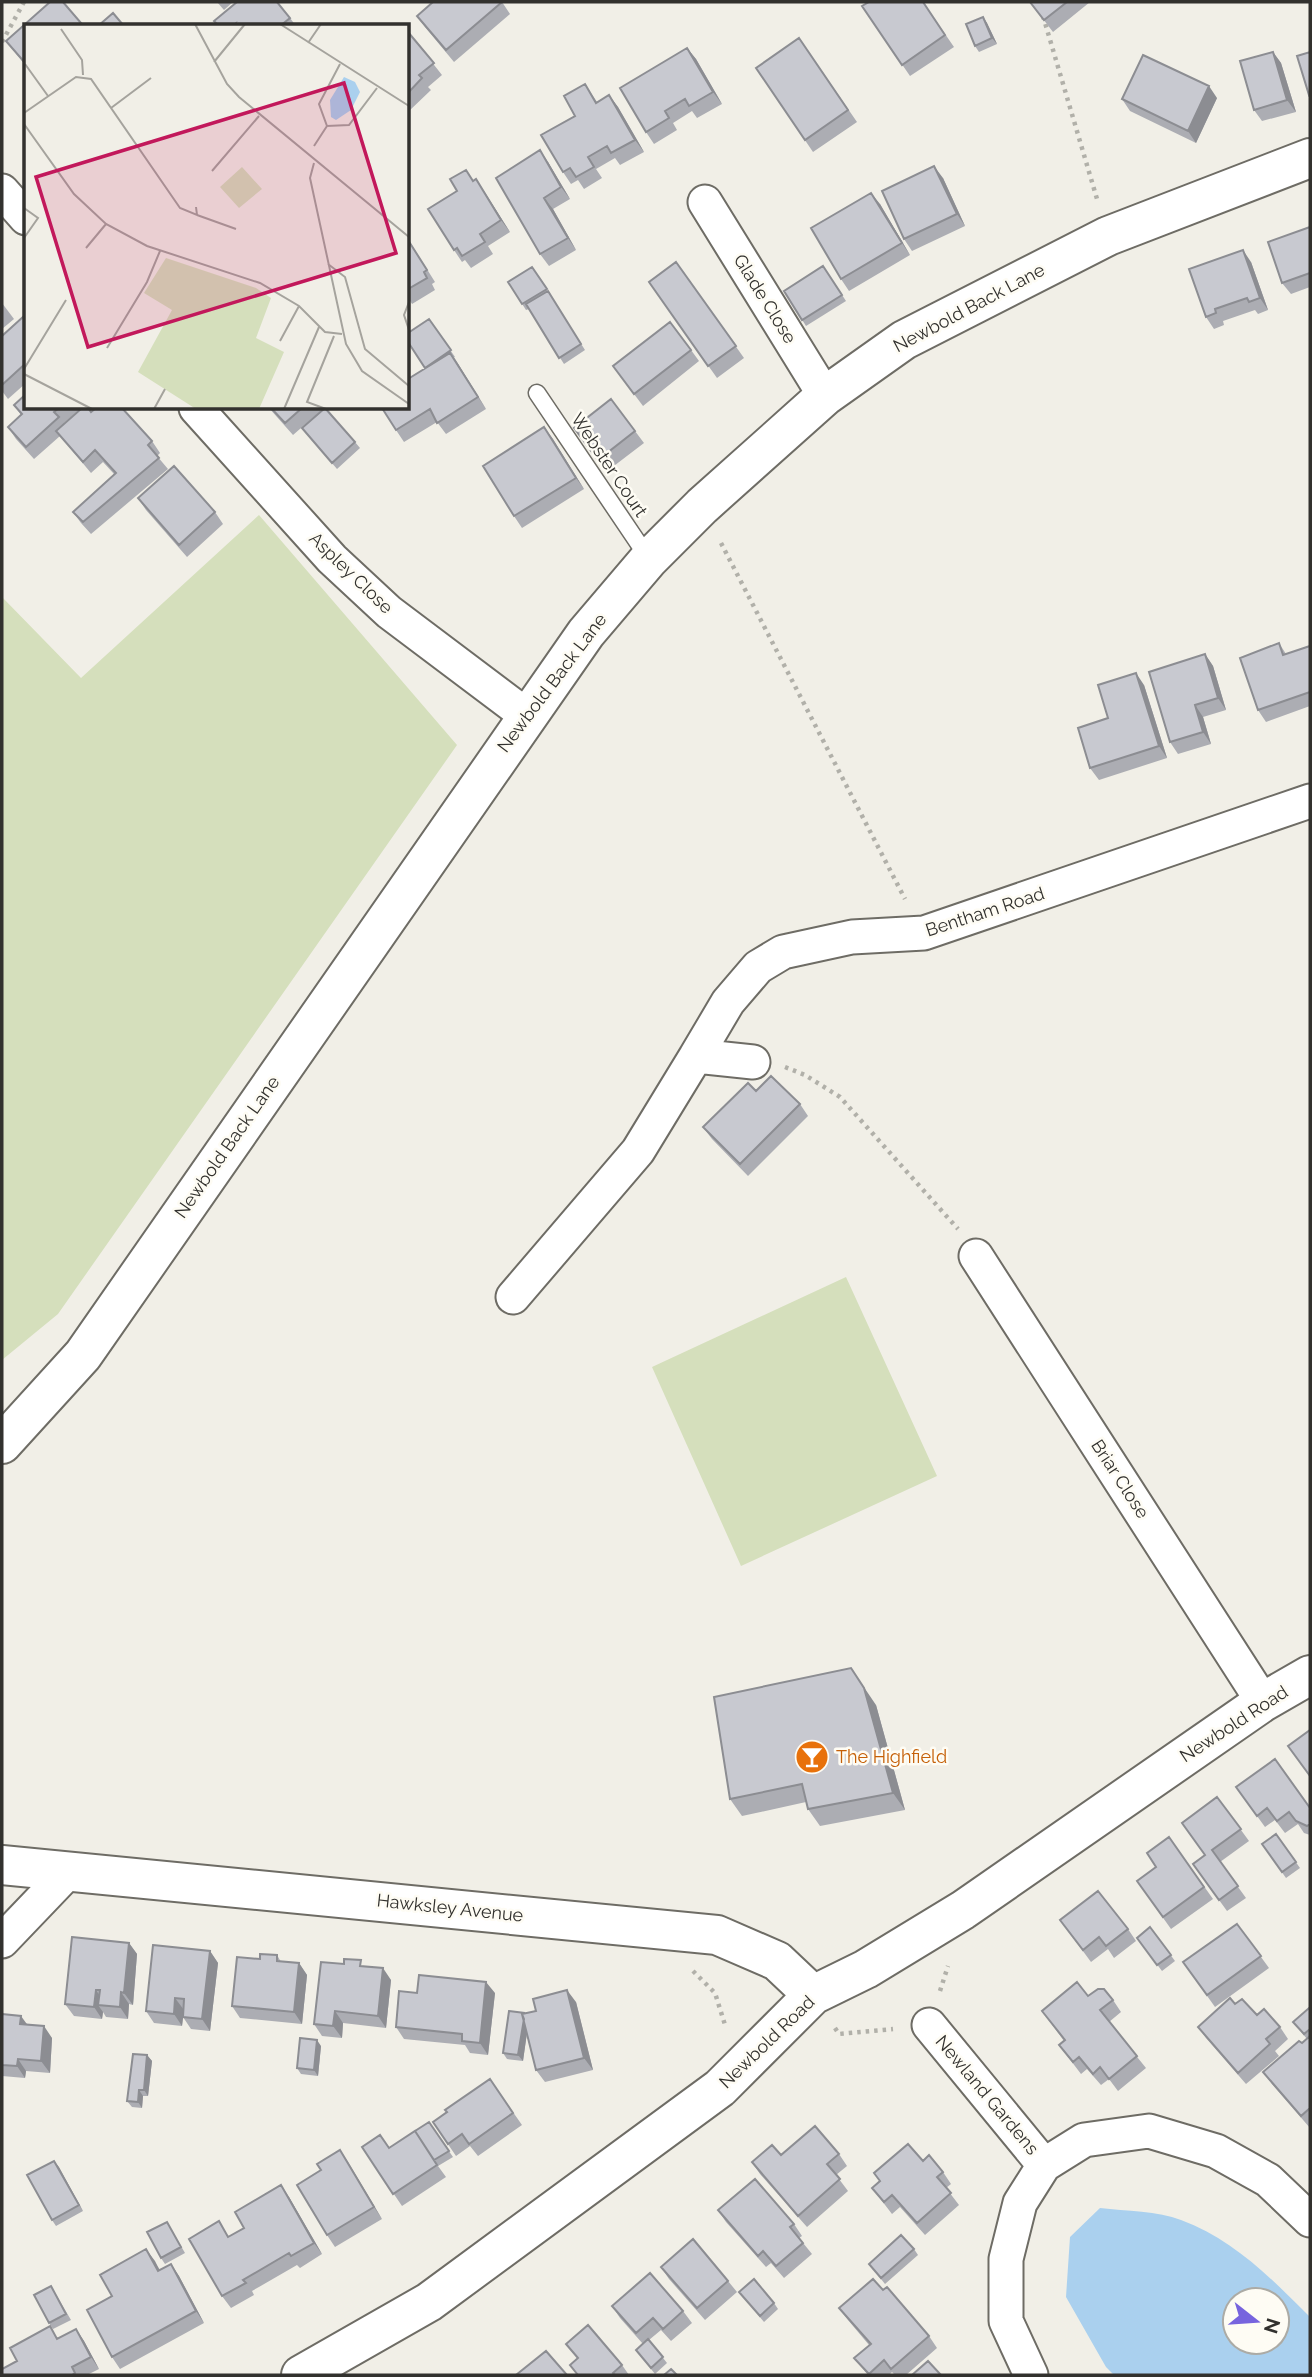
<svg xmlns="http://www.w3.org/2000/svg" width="1312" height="2377" viewBox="0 0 1312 2377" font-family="Raleway,sans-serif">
	<rect width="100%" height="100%" fill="#f1efe7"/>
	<path fill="#d5dfbc" d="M259 515 457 745 58 1314 2 1360V597L81 678Z
		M846 1277 937 1476 741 1566 652 1367Z"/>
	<path fill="#aad0ee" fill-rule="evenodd" d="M1100 2208C1126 2211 1158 2211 1181 2220 1233 2239 1272 2279 1310 2317V2375H1114L1106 2367 1066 2297 1070 2237ZM1235 2300H1277V2342H1235Z"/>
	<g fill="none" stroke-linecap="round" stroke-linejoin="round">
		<defs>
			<path id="lane" d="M537 393 649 559"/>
			<path id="street" d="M2 191 26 218
				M705 202 825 396
				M196 408 332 559 389 612 527 716
				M753 1062 696 1056 728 1002 758 967 783 952 852 937 924 933 1310 801
				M976 1256 1263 1702
				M513 1297 638 1151 696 1056
				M2 1941 68 1872
				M929 2025 1044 2165
				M1031 2375 1006 2321V2259L1020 2203 1044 2165 1084 2140 1149 2131 1216 2151 1268 2180 1310 2220"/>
			<path id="secondary" d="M2 1444 83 1355 586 633 649 559 702 506 825 396 904 340 1108 236 1310 158
				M2 1865 717 1935 777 1961 813 1995
				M301 2375 429 2302 720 2088 813 1995 866 1969 963 1910 1263 1702 1310 1675"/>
		</defs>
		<use href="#lane" stroke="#6e6c65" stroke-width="19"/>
		<use href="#street" stroke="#6e6c65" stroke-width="37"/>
		<use href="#secondary" stroke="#6e6c65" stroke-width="42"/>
		<path stroke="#b1b0a9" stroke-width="4.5" stroke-dasharray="3.5 5" stroke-linecap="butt" d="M1043 16 1097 199
			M2 42 24 2
			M721 543 905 899
			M785 1067 805 1075 840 1097 958 1229
			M693 1971 715 1993 726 2028
			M940 1991 948 1966
			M835 2028 839 2034 893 2029"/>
		<use href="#lane" stroke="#fff" stroke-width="16"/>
		<use href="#street" stroke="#fff" stroke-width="33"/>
		<use href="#secondary" stroke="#fff" stroke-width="38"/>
	</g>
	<path fill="#acadb3" d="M50 2H63L84 26H26V66L6 41Z
		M217 2H233L224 10Z
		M502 2 510 14 454 62 425 27 417 16Z
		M923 2 954 47 910 76 862 6Z
		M1030 2H1090L1053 32Z
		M983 17 987 23 997 44 979 52 975 46Z
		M290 18 296 26H218L214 21Z
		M408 32 442 75 428 87 431 90 408 112Z
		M799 38 857 122 813 152 756 68Z
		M687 48 696 59 722 104 697 118 692 111 673 123 677 130 654 144 646 132Z
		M1273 52 1281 63 1296 112 1262 121 1254 110Z
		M585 84 597 102 609 95 618 107 644 152 620 165 615 158 596 169 602 178 584 189 578 180 571 184 563 172 575 116Z
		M1217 98 1196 143 1130 111 1122 99Z
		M548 162 570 199 553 209 576 250 549 266 540 254Z
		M466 170 473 181 476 179 510 232 488 246 493 254 471 268 465 260 462 262 454 250 457 191Z
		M943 178 965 226 912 251 904 239Z
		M880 204 910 255 849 291 841 279Z
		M1310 227V287L1291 294 1282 283Z
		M408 239 435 282 432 284 435 290 412 304 409 299H408Z
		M676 262 744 358 717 378 649 282Z
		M1251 262 1268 310 1258 314 1255 310 1223 321 1224 325 1214 329 1206 317Z
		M823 266 846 301 806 326 784 291Z
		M532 267 585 350 564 364 529 309 526 310 508 282Z
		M2 303 14 319 2 329Z
		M26 319V383L8 399 2 391V336Z
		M429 319 455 357H454L486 409 446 434 437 422 404 442 396 430 425 368Z
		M691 350 699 361 643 406 613 366Z
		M14 405 26 408H81L64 423V424L91 412 152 441 160 453 157 456 168 469 91 534 81 523 73 512 114 474 103 462 91 473 60 436 34 459 16 439 8 427 21 415Z
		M269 408H324L293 435Z
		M544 427 584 489 522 528 514 516Z
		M302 428 355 442 360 448 337 469Z
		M574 428 635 431 644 443 606 472Z
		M138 498 215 512 223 524 187 557 146 510Z
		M1279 643 1286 654 1310 646V706L1266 722 1258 710Z
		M1205 654 1213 666 1226 710 1203 717 1211 744 1178 754 1170 742Z
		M1144 685 1167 758 1099 780 1090 768 1108 718Z
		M756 1091 800 1104 808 1116 748 1176 712 1139 703 1127Z
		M876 1705 905 1810 820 1826 808 1809 806 1802 742 1816 730 1799Z
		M1236 1787 1310 1808V1835L1304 1833 1298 1824 1285 1833 1275 1820 1265 1827Z
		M1217 1797 1249 1841 1220 1862 1246 1898 1227 1911 1193 1864 1205 1855Z
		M1276 1834 1300 1868 1286 1878 1262 1844Z
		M1169 1837 1213 1899 1171 1929 1137 1881 1156 1867Z
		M1060 1920 1128 1929 1136 1941 1114 1958 1108 1949 1091 1962Z
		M1237 1924 1269 1968 1215 2007 1183 1962Z
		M1150 1927 1175 1961 1162 1971 1137 1938Z
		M129 1943 137 1954 133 2005 129 2004 128 2019 106 2017 103 2012 102 2019 74 2016 65 2004Z
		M210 1951 218 1963 210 2031 191 2029 183 2017 182 2026 154 2023 146 2011Z
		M277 1955 281 1962 299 1963 307 1975 302 2024 240 2018 232 2006 260 1959Z
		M366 1967 391 1980 386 2028 343 2023 342 2038 322 2036 314 2024Z
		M417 1993H495L488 2055 470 2053 465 2045 404 2039 396 2027Z
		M1088 1996 1113 2000 1121 2012 1109 2022 1146 2068 1118 2091 1109 2079 1101 2085 1087 2069 1081 2074 1059 2045 1064 2041 1042 2011Z
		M576 2002 593 2070 545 2082 536 2070 527 2032 523 2061 507 2059 503 2053 525 2014Z
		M1235 2004 1280 2027 1288 2039 1275 2051 1279 2056 1246 2084 1206 2038 1198 2027Z
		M1310 2010V2128L1272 2084 1263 2072 1307 2039 1293 2022Z
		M2 2014 27 2024 52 2038 50 2073 26 2071 25 2078 2 2076Z
		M321 2046 318 2076 301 2074 297 2068Z
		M147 2055 152 2061 148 2096H143L142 2108 132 2107 127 2101Z
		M490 2079 522 2125 478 2156 470 2146 456 2156 433 2122Z
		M429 2122 453 2157 438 2166 446 2177 402 2206 362 2147 389 2148 418 2135Z
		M340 2150 382 2219 335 2247 327 2235 321 2170Z
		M839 2154 847 2166 836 2175 848 2191 807 2227 760 2174 752 2162 781 2155Z
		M54 2161 83 2211 56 2226 52 2220Z
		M923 2161 943 2172 951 2184 946 2188 959 2205 925 2235 900 2207 892 2214 872 2188 880 2181 874 2173Z
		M289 2197 322 2254 300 2268 297 2265 252 2291 254 2295 231 2308 222 2296 229 2237 244 2228Z
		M718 2210 794 2224 802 2236 799 2238 812 2254 784 2278 771 2263 766 2267 726 2222Z
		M167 2222 185 2253 165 2264 161 2258Z
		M146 2249 160 2270 171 2264 179 2276 204 2323 120 2369 112 2357V2296Z
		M914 2249 918 2255 885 2284 869 2264Z
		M661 2267 728 2281 737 2292 705 2320 669 2279Z
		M51 2286 71 2320 53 2329 49 2323Z
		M883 2290 929 2336 937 2348 906 2375H895L892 2372 889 2375H868L854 2358 869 2345 848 2320 839 2308Z
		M739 2292 774 2303 778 2309 764 2322Z
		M612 2306 683 2311 692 2323 671 2341 661 2330 649 2340 667 2363 655 2374 636 2350 643 2344 620 2318Z
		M76 2329 84 2341 99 2369 87 2375H2V2366L3 2369Z
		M566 2344 622 2365 629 2375H577L570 2365 578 2359Z"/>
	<path fill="#8c8d92" d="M983 17 987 23 997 44 992 38Z
		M687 48 696 59 722 104 713 92Z
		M1273 52 1281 63 1296 112 1287 100Z
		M1209 86 1217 98 1196 143 1188 131Z
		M609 95 618 107 644 152 635 140Z
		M540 150 548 162 570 199 561 187Z
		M934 166 943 178 965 226 957 214Z
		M476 179 484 191 510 232 501 220Z
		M871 193 880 204 910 255 902 243Z
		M544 198 553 209 576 250 568 238Z
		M1243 250 1251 262 1268 310 1260 298Z
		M450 353 458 364 486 409 478 397Z
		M544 427 553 439 584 489 576 478Z
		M1205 654 1213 666 1226 710 1218 698Z
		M1136 673 1144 685 1167 758 1159 746Z
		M1195 705 1203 717 1211 744 1203 732Z
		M851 1668 876 1705 905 1810 893 1793Z
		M129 1943 137 1954 133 2005 124 1993Z
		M210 1951 218 1963 210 2031 202 2019Z
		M299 1963 307 1975 302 2024 294 2012Z
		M383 1968 391 1980 386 2028 378 2016Z
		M486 1982 495 1993 488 2055 480 2043Z
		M96 1990 104 2002 98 2005 103 2012 102 2019 94 2007Z
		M567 1990 576 2002 593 2070 584 2058Z
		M121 1992 129 2004 128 2019 120 2007Z
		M175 1998 184 2010 182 2026 174 2014Z
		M335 2011 343 2023 342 2038 333 2026Z
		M525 2013 529 2019 523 2061 518 2055Z
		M21 2016 29 2027 20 2024Z
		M44 2026 52 2038 50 2073 41 2061Z
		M317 2040 321 2046 318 2076 314 2070Z
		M147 2055 152 2061 148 2096 144 2090Z
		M18 2059 26 2071 25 2078 17 2066Z
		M139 2090 143 2096 142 2108 138 2102Z
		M340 2150 348 2162 382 2219 374 2207Z
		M54 2161 59 2167 83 2211 79 2205Z
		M281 2185 289 2197 322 2254 314 2243Z
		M146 2249 155 2261 166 2283 158 2271Z
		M171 2264 179 2276 204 2323 196 2311Z
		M76 2329 84 2341 99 2369 91 2357Z"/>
	<path fill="#c8c9d0" stroke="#8c8d92" stroke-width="2" d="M50 2H63L81 23 78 26H26V64L6 41Z
		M237 2H277L290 18 280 26H234L235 24 232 26H219L214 21Z
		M433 2H502L446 50 417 16Z
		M869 2H923L945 35 902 65 862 6Z
		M1030 2H1067L1044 20Z
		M113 13 124 26H98Z
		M983 17 992 38 975 46 966 24Z
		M408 32 434 63 419 75 422 78 408 93Z
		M799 38 848 110 805 140 756 68Z
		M687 48 713 92 689 106 685 99 665 111 669 118 646 132 620 88Z
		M1273 52 1287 100 1254 110 1240 61Z
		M1310 52V94L1309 95 1297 56Z
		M1143 55 1209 86 1188 131 1122 99Z
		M585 84 596 103 609 95 635 140 611 153 607 146 588 157 594 167 576 177 570 168 563 172 541 135 575 116 564 96Z
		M540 150 561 187 544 198 568 238 540 254 496 178Z
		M934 166 957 214 904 239 882 191Z
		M466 170 473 181 476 179 501 220 480 234 485 242 462 256 457 248 454 250 428 209 457 191 450 179Z
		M871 193 902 243 841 279 811 228Z
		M1310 227V273L1282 283 1268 242Z
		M408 240 427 270 424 272 427 278 408 289Z
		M1243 250 1260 298 1249 302 1247 298 1215 309 1216 313 1206 317 1189 269Z
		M676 262 736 346 708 366 649 282Z
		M823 266 842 295 802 320 784 291Z
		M532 267 547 289 522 304 508 282Z
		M548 291 581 344 559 358 526 304Z
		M24 316 26 319V363L2 385V336Z
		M429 319 451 350 425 368 408 342V333Z
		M670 322 691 350 634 394 613 366Z
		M450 353 478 397 437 423 430 409 396 430 382 408H408V379Z
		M26 394V408H59L54 412 59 417 26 447 8 427 22 414 14 405Z
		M611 399 635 431 598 460 574 428Z
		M82 408H88L91 412 96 408H122L152 441 148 445 159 458 83 522 73 512 116 473 95 450 83 462 56 431Z
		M271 408H302L285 423Z
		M325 408 355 442 332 463 302 428Z
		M544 427 576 478 514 516 483 466Z
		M174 466 215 512 179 545 138 498Z
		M1279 643 1283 655 1310 646V692L1258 710 1240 658Z
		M1205 654 1218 698 1195 705 1203 732 1170 742 1149 672Z
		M1136 673 1159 746 1090 768 1078 728 1108 718 1098 685Z
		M771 1076 800 1104 740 1164 703 1127 748 1083 756 1091Z
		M851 1668 864 1688 893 1793 808 1809 802 1784 730 1799 714 1697Z
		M1310 1730V1776L1288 1746Z
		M1275 1759 1310 1808V1824L1307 1826 1296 1821 1289 1812 1277 1821 1267 1808 1257 1816 1236 1787Z
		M1217 1797 1241 1829 1212 1850 1238 1886 1219 1900 1193 1864 1205 1855 1182 1823Z
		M1276 1834 1296 1862 1282 1872 1262 1844Z
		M1169 1837 1204 1887 1163 1917 1137 1881 1156 1867 1147 1853Z
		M1098 1891 1128 1929 1106 1946 1099 1937 1083 1950 1060 1920Z
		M1237 1924 1261 1956 1207 1995 1183 1962Z
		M1150 1927 1171 1955 1157 1965 1137 1938Z
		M72 1937 129 1943 124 1993 121 1992 120 2007 98 2005 100 1990H96L94 2007 65 2004Z
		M153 1945 210 1951 202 2019 183 2017 184 1999 175 1998 174 2014 146 2011Z
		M260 1954 277 1955V1961L299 1963 294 2012 232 2006 237 1957 260 1959Z
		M344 1959 361 1960 360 1966 383 1968 378 2016 335 2011 333 2026 314 2024 321 1962 344 1964Z
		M419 1975 486 1982 480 2043 462 2041V2034L396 2027 399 1991 417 1993Z
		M1077 1982 1088 1996 1098 1989H1104L1113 2000 1100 2010 1137 2056 1109 2079 1100 2067 1093 2074 1079 2057 1073 2062 1059 2045 1065 2040 1042 2011Z
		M567 1990 584 2058 536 2070 522 2014 536 2011 533 1999Z
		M1230 1998 1235 2004 1242 1999 1257 2015 1264 2009 1280 2027 1266 2039 1270 2044 1238 2073 1198 2027Z
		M1309 2008 1310 2010V2029L1304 2034 1293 2022Z
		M509 2011 525 2013 522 2014 524 2019 518 2055 503 2053Z
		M2 2014 21 2016 20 2024 44 2026 41 2061 18 2059 17 2066 2 2065Z
		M1310 2036V2108L1301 2116 1263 2072 1299 2041 1302 2043Z
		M300 2038 317 2040 314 2070 297 2068Z
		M133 2054 147 2055 144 2090H139L138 2102 127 2101Z
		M490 2079 513 2113 469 2144 462 2134 448 2144 433 2122 447 2112 445 2110Z
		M429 2122 449 2151 434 2160 415 2131Z
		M815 2126 839 2154 827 2164 840 2179 798 2216 752 2162 772 2145 781 2155Z
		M415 2131 437 2165 393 2194 362 2147 380 2135 389 2148Z
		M908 2144 923 2161 929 2155 943 2172 937 2177 951 2193 917 2223 892 2195 884 2202 872 2188 880 2181 874 2173Z
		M340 2150 374 2207 327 2235 297 2185 321 2170 317 2164Z
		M54 2161 79 2205 52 2220 27 2175Z
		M755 2179 794 2224 790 2227 803 2243 776 2266 763 2251 758 2256 718 2210Z
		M281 2185 314 2243 291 2256 289 2253 243 2280 246 2283 222 2296 189 2239 219 2221 228 2237 244 2228 235 2212Z
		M167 2222 181 2247 161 2258 147 2232Z
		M901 2235 914 2249 881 2278 869 2264Z
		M693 2239 728 2281 697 2308 661 2267Z
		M146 2249 158 2271 171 2264 196 2311 112 2357 87 2310 112 2296 100 2275Z
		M650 2273 683 2311 663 2329 653 2318 636 2333 612 2306Z
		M754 2279 774 2303 760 2316 739 2292Z
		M873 2279 883 2290 887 2287 929 2336 891 2369 884 2360 869 2374 854 2358 871 2344 839 2308Z
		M51 2286 66 2314 49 2323 34 2295Z
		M588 2325 622 2365 613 2373 615 2375H578L570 2365 578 2358 566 2344Z
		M50 2326 57 2339 76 2329 91 2357 72 2367 75 2373 72 2375H2V2369L17 2361 10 2348Z
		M648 2339 663 2357 651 2368 636 2350Z
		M546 2351 567 2375H516Z
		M928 2361 941 2375H912Z
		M671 2369 677 2375H664Z"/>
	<defs>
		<symbol id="bar-disc" viewBox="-11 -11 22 22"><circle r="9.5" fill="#e8710a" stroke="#fefcf4"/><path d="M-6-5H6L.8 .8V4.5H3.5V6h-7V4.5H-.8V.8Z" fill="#fff"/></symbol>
	</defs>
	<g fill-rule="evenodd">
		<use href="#bar-disc" x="793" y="1738" width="38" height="38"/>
	</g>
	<g text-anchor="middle" stroke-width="5" stroke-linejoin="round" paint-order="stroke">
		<g font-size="18" fill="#32312e" stroke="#fefcf4">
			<text transform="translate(765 299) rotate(58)" y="6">Glade Close</text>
			<text transform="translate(969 308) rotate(-28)" y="6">Newbold Back Lane</text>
			<text transform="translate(609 465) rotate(56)" y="6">Webster Court</text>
			<text transform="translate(351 573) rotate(44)" y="6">Aspley Close</text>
			<text transform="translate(552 683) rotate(-53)" y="6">Newbold Back Lane</text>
			<text transform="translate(985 912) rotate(-18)" y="6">Bentham Road</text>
			<text transform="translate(227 1147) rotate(-55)" y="6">Newbold Back Lane</text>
			<text transform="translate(1120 1479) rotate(57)" y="6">Briar Close</text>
			<text transform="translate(1234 1724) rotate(-33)" y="6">Newbold Road</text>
			<text transform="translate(450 1908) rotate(6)" y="6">Hawksley Avenue</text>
			<text transform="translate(767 2042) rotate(-44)" y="6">Newbold Road</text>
			<text transform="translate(987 2095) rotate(50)" y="6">Newland Gardens</text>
		</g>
		<g font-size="18" fill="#c56008" stroke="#fefcf4" text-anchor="start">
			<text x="836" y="1763">The Highfield</text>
		</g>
	</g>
	<g transform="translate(24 24)">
		<rect width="385" height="385" fill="#f1efe7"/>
		<path d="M218 143 238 165 215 184 196 163ZM142 234 232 264 247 274 232 314 260 328 235 385H172L114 348 148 286 120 269Z" fill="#d5dfbc"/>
		<path d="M320 53 331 58 336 68 327 86 312 96 307 93 306 76Z" fill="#aad0ee"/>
		<path fill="none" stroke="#a5a39d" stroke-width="2" d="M171 0 203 60 215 73 385 213M256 0 385 82M37 5 58 36 59 51M284 19 297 0M190 38 221 0M1 40 24 72M316 40 295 80 303 102 325 101 353 64M87 84 127 54M0 89 52 53 67 55 156 184 173 191 172 183M0 100 50 170 82 200 123 222 236 259 275 282 301 308 318 310M290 122 303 102M290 139 286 154 322 320 338 347 385 380M188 147 235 92M0 184 14 194 0 214M173 191 212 205M62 224 82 200M304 240 321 253 341 325 385 362M385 278 380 291 385 306M256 317 275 282M83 324 123 258 136 227M0 345 42 276M0 350 68 385M130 385 141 365M260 385 295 303M302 385 283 378 310 312"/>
		<path fill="#c2185b" fill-opacity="0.15" stroke="#c2185b" stroke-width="3.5" d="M320 59 372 229 64 323 12 153Z"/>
		<rect width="385" height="385" fill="none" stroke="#32312e" stroke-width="3.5"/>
	</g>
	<rect width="1312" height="2377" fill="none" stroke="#32312e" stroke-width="7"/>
	<g transform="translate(1256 2321) rotate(107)"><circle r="33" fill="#fefcf4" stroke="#acaba5" stroke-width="2"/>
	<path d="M0-5L12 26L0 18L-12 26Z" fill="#7764de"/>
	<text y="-10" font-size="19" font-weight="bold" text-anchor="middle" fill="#32312e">N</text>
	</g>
</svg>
